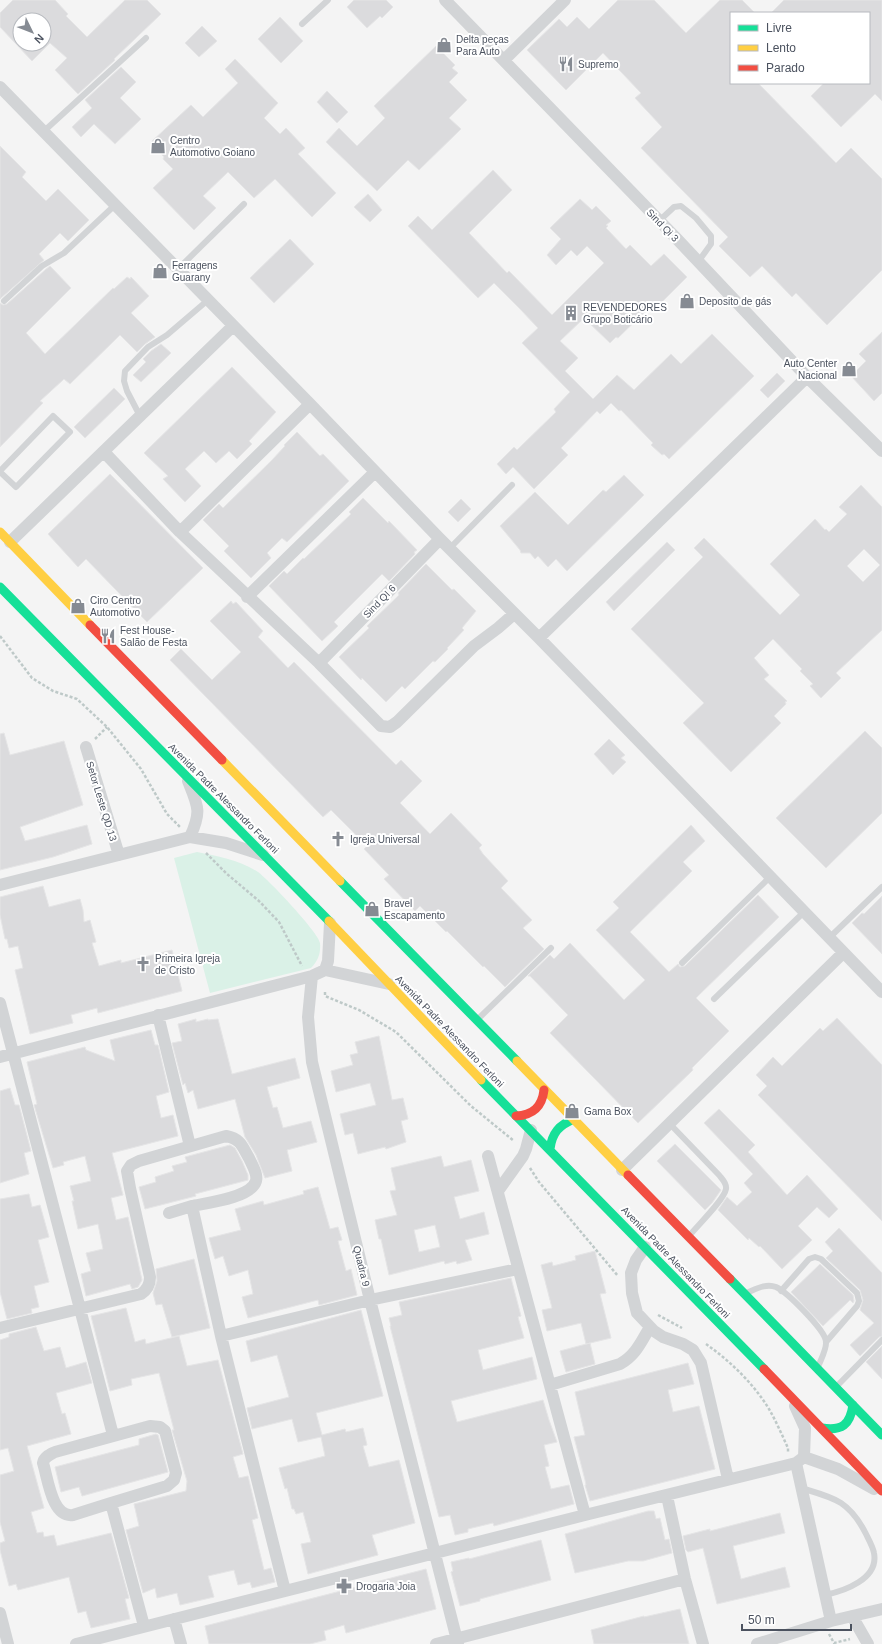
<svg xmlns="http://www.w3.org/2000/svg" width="882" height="1644" viewBox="0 0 882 1644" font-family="Helvetica,sans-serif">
	<rect width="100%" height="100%" fill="#f4f4f4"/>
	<path fill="#daf1e7" d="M197 852C217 856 240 860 258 872 268 879 319 933 320 943 321 953 318 961 311 968L210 993 174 858Z"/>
	<path fill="#dbdbdd" stroke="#e5e5e6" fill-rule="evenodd" d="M13 0H55L68 14 66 16 87 37 125 0H147L161 14 114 59 115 60 78 94 55 70 67 58 50 43 32 61 0 27V13ZM20 20H44V44H20Z
		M354 0H386L393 7 382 18 380 16 367 28 347 7Z
		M618 0H654L686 33 720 0H742L755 13H731V83H758L836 163 851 148 882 179V270L827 325 796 293 792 297 762 266 750 277 719 246 728 237 641 148 662 127 635 98 641 93 603 53 566 90 527 50 559 19 567 27 577 17 589 29Z
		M784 0H882V101L875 94 841 127 811 96 824 83H869V13H771Z
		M280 17 303 41 281 63 258 39Z
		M202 26 217 41 199 57 185 43Z
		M436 46 455 65 452 68 458 73 449 82 467 100 449 118 461 129 419 170 408 160 377 191 326 142 339 128 357 146 385 118 374 106Z
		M235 59 278 103 264 118 280 134 286 128 305 148 298 154 336 193 312 217 275 179 254 198 228 172 203 196 216 208 194 230 153 188 173 169 163 159 164 157 150 143 191 105 203 117 238 83 225 69Z
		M121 67 136 82 120 98 141 119 115 144 94 124 81 137 72 127 92 108 85 100Z
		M327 91 348 112 337 123 317 102Z
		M0 146 26 172 22 177 46 201 58 189 89 220 68 241 60 233 39 254 44 260 0 299Z
		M493 170 512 190 469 233 507 273 509 271 552 315 604 263 587 246 577 256 571 250 556 265 547 255 561 239 550 228 580 199 592 210 596 206 611 221 606 225 608 226 606 228 626 249 630 245 651 266 664 254 687 277 659 305 656 301 618 338 616 337 610 343 584 318 560 341 578 358 565 371 593 399 617 375 634 390 671 354 681 364 712 334 754 376 669 459 664 454 662 455 651 445 653 443 621 410 619 411 611 403 600 414 597 411 561 448 568 455 534 489 513 467 506 474 497 464 514 447 517 450 556 412 554 409 570 392 522 343 538 328 520 309 494 283 478 298 408 226 418 216 432 230Z
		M368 194 382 210 370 222 354 207Z
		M290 239 314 264 274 303 250 278Z
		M50 266 71 288 26 333 45 354 113 288 114 289 127 277 130 279 131 277 149 296 131 313 155 337 145 344 137 352 120 335 70 384 64 379 63 380 40 401 43 403 0 447V303L3 305 7 304 45 270Z
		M882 332V393L874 401 851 376 866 361 859 354Z
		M161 344 171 353 141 382 133 375 146 362 143 359 151 351Z
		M232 367 276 412 249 441 252 444 237 459 229 451 216 463 204 451 185 469 201 486 185 502 163 479 168 476 144 453Z
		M777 373 785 381 768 398 760 390Z
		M114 388 125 399 85 438 74 427Z
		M297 432 320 456 323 454 349 481 287 542 282 538 267 553 271 558 251 578 224 551 229 546 203 520 219 504 223 508 272 460 285 446 284 445Z
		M110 474 203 568 147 622 86 559 78 567 48 534Z
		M624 475 644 495 567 571 556 559 548 567 538 556 535 559 530 553H521L520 550 500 526 535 492 568 525 603 490 606 492Z
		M861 485 882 507V630L836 673 841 678 821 698 810 686 813 684 800 671 802 669 773 639 754 658 769 675 764 679 787 701 785 702 786 704 774 716 781 723 731 772 683 723 704 703 631 629 703 557 694 548 704 538 780 615 800 595 770 564 815 519 825 530 826 529 829 532 847 514 839 507ZM864 549 880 565 863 582 847 566Z
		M363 498 388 523 389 521 417 550 414 552 415 554 389 581 382 574 334 622 338 626 322 641 269 586 284 571 287 574 303 558 304 559 351 514 349 512Z
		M461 499 471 509 458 522 448 512Z
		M667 542 675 550 614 611 606 602Z
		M426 564 452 590 454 589 476 611 462 628 464 630 447 648 448 649 435 662 433 661 405 689 402 686 386 702 362 678 361 680 339 657 369 628 367 626 399 595 398 593Z
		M231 601 233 604 236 602 263 631 258 637 288 668 294 662 396 765 401 760 422 781 400 803 430 834 451 813 482 845 479 848 483 854 508 881 501 888 532 920 523 928 544 949 505 987 484 966 483 967 447 931 446 932 420 906 415 911 384 879 389 875 364 849 367 846 331 810 323 817 170 660 181 649 212 680 241 652 210 621Z
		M865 731 882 748V813L826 868 776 818Z
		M4 733 10 755 64 741 83 805 20 827 25 841 87 825 92 844 53 857 0 870V734Z
		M609 739 625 755 621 758 626 762 613 775 594 754Z
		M691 825 705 841 683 862 692 871 630 932 669 972 678 964 680 967 685 966 758 895 779 917 696 998 729 1031 692 1068 693 1070 638 1123 550 1033 568 1015 530 976H528L550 955 554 959 570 943 624 1000 645 980 596 930 619 908 613 902Z
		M43 886 49 907 80 899 83 910 84 922 90 920 96 942 92 943 99 966 121 960V963L172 950 182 991 98 1013 97 1008 71 1015 73 1023 30 1034 15 970 23 968 18 946 9 948 7 939H5L0 915V897Z
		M882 896V954L852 923 862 913 864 914Z
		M837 1018 882 1065V1221L758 1095 767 1086 756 1075 773 1057 782 1066 820 1028 823 1031Z
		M196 1019V1022L208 1019V1020L218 1019 232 1074 295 1058 300 1078 267 1087 273 1108 277 1107 283 1128 311 1121 317 1142 287 1150 292 1171 265 1178 256 1155 245 1137 235 1099 198 1109 193 1090 188 1093 185 1083 183 1085 172 1043 182 1041 178 1024Z
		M151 1030 155 1045H158L169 1092 156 1096 161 1118 173 1115 178 1136 112 1153 123 1195 111 1198 116 1220 128 1217 142 1280 138 1287 132 1289 130 1284 86 1296 81 1274 91 1271 86 1253 103 1249 98 1224 78 1229 72 1201H74L70 1186 91 1181 85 1156 63 1162 64 1165 53 1168 34 1105 37 1104 27 1062 85 1047 86 1050 115 1061 110 1040Z
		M379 1036 392 1100 403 1098 408 1119 401 1121 406 1142 386 1149 385 1147 358 1154 353 1133 345 1135 340 1114 376 1105 370 1083 336 1092 331 1071 353 1065 350 1055 358 1053 355 1042Z
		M10 1088 15 1105H19L31 1151 24 1153 29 1174 0 1183V1091Z
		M719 1109 755 1145 748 1152 787 1195 807 1175 838 1209 829 1218 817 1207 798 1226 812 1240 782 1269 760 1246 759 1247 749 1238 748 1240 718 1210 727 1197 737 1206 752 1192 744 1183 753 1174 704 1123Z
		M675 1144 721 1190 712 1203 705 1210 657 1161Z
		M230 1145 235 1148 242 1161 248 1175V1180L195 1194 196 1196 145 1209 139 1187 156 1182 155 1177 174 1171 172 1166 187 1162 185 1157Z
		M441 1156 444 1167 471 1160 479 1191 454 1197 460 1219 484 1212 489 1234 465 1240 472 1260 457 1264 456 1261 445 1264 444 1261 389 1275 381 1239H379L375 1220 397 1215 390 1191 396 1190 391 1168ZM435 1225 440 1247 419 1252 414 1230Z
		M318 1187 330 1229 338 1227 342 1240 338 1241 346 1271 351 1269 357 1295 319 1305 318 1300 248 1318 242 1297 253 1294 248 1270 229 1276 223 1256 215 1259 209 1238 241 1230 235 1209 263 1201 264 1205 304 1194 303 1191Z
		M29 1194 32 1207 40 1205 49 1237 38 1240 49 1282 34 1286 39 1307 31 1309 32 1313 7 1319 0 1292V1199Z
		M839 1228 882 1273V1336L879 1337 860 1356 850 1345 874 1323 860 1310 863 1300 860 1290 826 1258 833 1251 825 1242Z
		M595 1251 606 1293 600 1294 611 1338 586 1344 581 1323 547 1331 542 1310 552 1308 541 1265 552 1262 553 1266 576 1260 575 1256Z
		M194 1259 210 1328 172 1337 162 1304 156 1305 153 1293 157 1281 156 1269Z
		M820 1264 853 1295 854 1301 853 1303 850 1300 823 1326 791 1292Z
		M511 1278 521 1316 518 1317 524 1338 478 1350 483 1370 532 1357 537 1379 451 1401 457 1422 543 1400 549 1420 557 1442 544 1445 549 1466 545 1467 551 1489 569 1485 574 1504 494 1526 493 1523 468 1529V1532L455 1535 450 1515 439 1517 390 1326H391L389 1318 402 1315 399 1302Z
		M126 1308 135 1342 145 1339 146 1344 179 1336 187 1366 218 1360 243 1454 233 1457 239 1478 248 1476 258 1518 252 1520 264 1570 271 1568 275 1582 252 1588 250 1582 238 1585 234 1570 208 1576 214 1597 180 1605 177 1593 157 1598 155 1588 143 1593 126 1530 139 1526 134 1504 186 1491 187 1481 172 1430H174L159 1373 131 1379 132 1385 110 1391 91 1316Z
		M361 1310 383 1396 316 1413 322 1435 345 1429 346 1432 363 1428 367 1445 363 1446 369 1467 399 1460 415 1523 372 1535 378 1555 308 1574 301 1544 311 1542 303 1512 296 1514 294 1509H292L287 1488 285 1489 279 1468 325 1456 321 1437 298 1442 292 1419 252 1429 247 1408 289 1397 277 1355 251 1362 246 1341Z
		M36 1327 44 1351 60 1347 66 1368 86 1362 92 1383 56 1393 62 1414 65 1413 71 1434 27 1446 44 1508 31 1512 37 1533 43 1532 44 1537 54 1535 57 1546 111 1533 129 1598 125 1599 130 1619 91 1628 86 1611 78 1613 69 1577 18 1590 16 1584 9 1586 0 1550V1543L5 1541 0 1522V1475L14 1471 8 1448 0 1450V1340L9 1337V1334Z
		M590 1343 595 1364 566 1372 560 1351Z
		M882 1346V1379L866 1362Z
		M688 1363 694 1384 668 1390 673 1412 699 1406 715 1469 590 1501 585 1485H586L585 1480 574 1437 585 1435 575 1392Z
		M156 1434 158 1435 168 1472 82 1496 79 1487 61 1492 55 1467 139 1445V1439Z
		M648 1511H654L656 1519 660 1518 665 1540 669 1539 672 1553 643 1561H628L575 1573 565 1534Z
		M780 1513 785 1533 733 1546 741 1579 785 1567 790 1587 717 1604 703 1548 688 1552 686 1550 683 1536 710 1529V1531Z
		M541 1540 551 1580 480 1599V1601L460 1606 451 1572 453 1571 451 1562 469 1558V1559Z
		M426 1569 436 1609 346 1633 344 1625 324 1631 326 1640 310 1644H209L205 1626Z
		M680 1609 689 1644H594L591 1630 644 1616V1617Z"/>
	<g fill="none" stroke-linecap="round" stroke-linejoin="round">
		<path stroke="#bec9c8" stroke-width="2.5" stroke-dasharray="3 2" stroke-linecap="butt" d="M0 636 32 678 53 691 77 699 107 727 141 769 167 814 180 827
			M95 739 107 727
			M206 853 227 874 259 901 279 922 302 966
			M325 992V996L359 1010 396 1032 471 1106 514 1141
			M530 1168 539 1182 618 1276
			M658 1315 682 1328
			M706 1344C730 1361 754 1384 769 1409 776 1421 782 1435 788 1448V1453
			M829 1634 834 1643 850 1639"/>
		<path stroke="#d2d4d6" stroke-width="6" d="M302 24 328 0
			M43 132 146 38
			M659 221 674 207 681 206 696 218 711 236V244L698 262
			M178 269 244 204
			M4 301 42 266 64 253 115 205
			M140 416 127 391 124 381 125 371 148 347 167 335 208 300
			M0 471 53 416 70 432 16 487 0 472
			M449 549 512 485
			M829 938 882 887
			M682 963 770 877
			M714 999 804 912
			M477 1020 551 948
			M669 1123 719 1175C722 1179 727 1183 726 1189 724 1200 697 1226 689 1236
			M781 1291 809 1259 815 1257 821 1259 857 1293 859 1301 857 1306 826 1342
			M746 1293C756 1289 766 1283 776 1287 787 1292 824 1329 826 1341 827 1349 821 1359 818 1367
			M836 1387 882 1340
			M801 1488C814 1492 830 1496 841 1503 853 1511 860 1522 866 1534 869 1540 873 1547 874 1553 879 1579 844 1591 825 1595"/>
		<path stroke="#d2d4d6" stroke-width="12" d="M445 0 677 239 807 377 882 451
			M504 60 565 0
			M0 87 310 404 440 539 539 638 882 992
			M104 452 180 532 319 663 381 726 390 727 397 722 474 646 498 628 514 614
			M180 532 310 404
			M10 542 233 326
			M247 597 375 472
			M539 638 807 377
			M319 663 440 539
			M86 747 119 855
			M188 781C198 806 202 811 190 837L226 843 263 855
			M0 885 190 837
			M330 923 328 961 325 970 389 984
			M312 976 308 1017 312 1062 370 1300 458 1644
			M0 1003 113 1435
			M158 1015 190 1146
			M0 1057 312 976 325 970
			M488 1156 585 1515
			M622 1170 843 953
			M498 1191 523 1156 526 1149 531 1130
			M169 1213 192 1206
			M645 1247 636 1260 631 1273 632 1293 637 1313 654 1331 663 1337 683 1344 693 1350 701 1363 728 1479
			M0 1328 141 1294C147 1290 150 1284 150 1277L130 1188 127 1171 131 1165 139 1161 226 1136C241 1139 242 1146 249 1158 252 1165 258 1174 256 1181 251 1198 207 1203 192 1206L221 1336 370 1300 518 1269
			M221 1336 285 1591
			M550 1385 620 1364C636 1355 641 1342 650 1327
			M795 1406 805 1428 804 1457
			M804 1457 838 1469 874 1489
			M796 1463 831 1621
			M667 1496 685 1579 703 1644
			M111 1503 73 1515C52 1518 48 1479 43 1463 44 1457 49 1455 55 1452L150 1426 160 1427 165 1431 176 1473 174 1480 167 1486 111 1503 144 1626
			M0 1613 8 1644
			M852 1616 868 1644
			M174 1619 181 1644
			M76 1644 585 1515 788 1465 796 1463 804 1457
			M436 1644 685 1579
			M757 1644 831 1621 882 1609"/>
		<path stroke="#16e098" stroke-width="9" d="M0 587 329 921
			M340 881 517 1061
			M481 1080 764 1369
			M550 1149C552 1133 559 1125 574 1119
			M730 1279 882 1435
			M822 1428C842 1431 850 1425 853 1405"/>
		<path stroke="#ffcf43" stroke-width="9" d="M0 532 90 625
			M222 760 340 881
			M329 921 481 1080
			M517 1061 628 1175"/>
		<path stroke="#f24e42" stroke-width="9" d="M90 625 222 760
			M516 1116C533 1115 542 1107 544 1090
			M628 1175 730 1279
			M764 1369 882 1491"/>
	</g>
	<defs>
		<symbol id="shop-bare" viewBox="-9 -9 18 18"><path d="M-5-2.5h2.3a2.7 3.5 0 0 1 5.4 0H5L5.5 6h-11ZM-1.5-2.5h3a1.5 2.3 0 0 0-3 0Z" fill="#868b93" stroke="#fff" stroke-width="2.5" paint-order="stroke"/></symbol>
		<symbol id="restaurant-bare" viewBox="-9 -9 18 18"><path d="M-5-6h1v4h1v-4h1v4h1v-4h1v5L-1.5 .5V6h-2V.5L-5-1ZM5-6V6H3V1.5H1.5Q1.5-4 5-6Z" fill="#868b93" stroke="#fff" stroke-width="2.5" paint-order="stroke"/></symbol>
		<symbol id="building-bare" viewBox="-9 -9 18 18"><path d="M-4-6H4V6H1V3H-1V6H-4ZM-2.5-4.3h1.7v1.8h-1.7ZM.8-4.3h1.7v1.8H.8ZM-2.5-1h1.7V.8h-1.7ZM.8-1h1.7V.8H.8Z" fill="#868b93" stroke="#fff" stroke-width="2.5" paint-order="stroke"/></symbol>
		<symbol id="church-bare" viewBox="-9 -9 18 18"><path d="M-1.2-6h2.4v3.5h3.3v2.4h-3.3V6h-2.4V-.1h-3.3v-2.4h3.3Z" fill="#868b93" stroke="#fff" stroke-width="2.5" paint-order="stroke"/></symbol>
		<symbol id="pharmacy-bare" viewBox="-9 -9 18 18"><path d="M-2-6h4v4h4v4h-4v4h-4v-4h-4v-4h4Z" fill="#868b93" stroke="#fff" stroke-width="2.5" paint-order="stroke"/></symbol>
	</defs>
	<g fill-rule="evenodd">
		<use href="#shop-bare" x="433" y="34" width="22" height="22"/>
		<use href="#restaurant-bare" x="555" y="53" width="22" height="22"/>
		<use href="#shop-bare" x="147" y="135" width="22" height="22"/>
		<use href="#shop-bare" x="149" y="260" width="22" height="22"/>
		<use href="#shop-bare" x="676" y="290" width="22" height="22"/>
		<use href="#building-bare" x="560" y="302" width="22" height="22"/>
		<use href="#shop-bare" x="838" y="358" width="22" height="22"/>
		<use href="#shop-bare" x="67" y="595" width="22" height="22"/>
		<use href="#restaurant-bare" x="97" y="625" width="22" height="22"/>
		<use href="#church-bare" x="327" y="828" width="22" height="22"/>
		<use href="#shop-bare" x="361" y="898" width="22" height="22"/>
		<use href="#church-bare" x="132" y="953" width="22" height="22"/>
		<use href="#shop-bare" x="561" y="1100" width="22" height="22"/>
		<use href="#pharmacy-bare" x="333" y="1575" width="22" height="22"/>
	</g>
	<g text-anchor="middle" stroke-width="4" stroke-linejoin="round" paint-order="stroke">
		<g font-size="10" fill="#4b525f" stroke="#fff" text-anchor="start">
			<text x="456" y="43">Delta peças<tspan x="456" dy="12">Para Auto</tspan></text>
			<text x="578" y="68">Supremo</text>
			<text x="170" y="144">Centro<tspan x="170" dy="12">Automotivo Goiano</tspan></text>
			<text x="172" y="269">Ferragens<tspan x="172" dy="12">Guarany</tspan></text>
			<text x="699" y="305">Deposito de gás</text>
			<text x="583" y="311">REVENDEDORES<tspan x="583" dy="12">Grupo Boticário</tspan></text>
			<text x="837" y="367" text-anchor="end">Auto Center<tspan x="837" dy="12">Nacional</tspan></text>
			<text x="90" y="604">Ciro Centro<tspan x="90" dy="12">Automotivo</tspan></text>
			<text x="120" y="634">Fest House-<tspan x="120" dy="12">Salão de Festa</tspan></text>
			<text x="350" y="843">Igreja Universal</text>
			<text x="384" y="907">Bravel<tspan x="384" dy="12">Escapamento</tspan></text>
			<text x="155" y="962">Primeira Igreja<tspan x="155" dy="12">de Cristo</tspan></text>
			<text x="584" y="1115">Gama Box</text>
			<text x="356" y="1590">Drogaria Joia</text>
		</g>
		<g font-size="10" fill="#4b525f" stroke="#fff">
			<text transform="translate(663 225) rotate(46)" y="4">Sind Qi 3</text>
			<text transform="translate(379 601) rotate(-46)" y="4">Sind QI 6</text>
			<text transform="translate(224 798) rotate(45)" y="4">Avenida Padre Alessandro Ferloni</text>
			<text transform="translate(102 801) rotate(73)" y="4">Setor Leste QD 13</text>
			<text transform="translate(450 1031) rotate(46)" y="4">Avenida Padre Alessandro Ferloni</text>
			<text transform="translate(676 1262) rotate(46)" y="4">Avenida Padre Alessandro Ferloni</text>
			<text transform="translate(362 1266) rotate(76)" y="4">Quadra 9</text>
		</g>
	</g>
	<rect x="730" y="12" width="140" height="72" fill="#ffffff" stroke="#b7babf"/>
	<rect x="738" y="25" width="20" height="6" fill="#16e098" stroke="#b7babf"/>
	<text x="766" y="32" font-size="12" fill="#4b525f">Livre</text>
	<rect x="738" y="45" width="20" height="6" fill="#ffcf43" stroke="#b7babf"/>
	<text x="766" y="52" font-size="12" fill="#4b525f">Lento</text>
	<rect x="738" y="65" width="20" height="6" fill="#f24e42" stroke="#b7babf"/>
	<text x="766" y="72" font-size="12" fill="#4b525f">Parado</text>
	<g transform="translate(32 32) rotate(133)"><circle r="19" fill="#ffffff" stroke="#b7babf"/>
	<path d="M0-3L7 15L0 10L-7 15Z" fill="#868b93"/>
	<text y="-6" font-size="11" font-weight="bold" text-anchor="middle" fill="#4b525f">N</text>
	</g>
	<path d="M742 1624v6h109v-6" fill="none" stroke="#4b525f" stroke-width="2"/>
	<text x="748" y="1624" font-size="12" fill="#4b525f" stroke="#ffffff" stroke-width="3" paint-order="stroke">50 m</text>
</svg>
